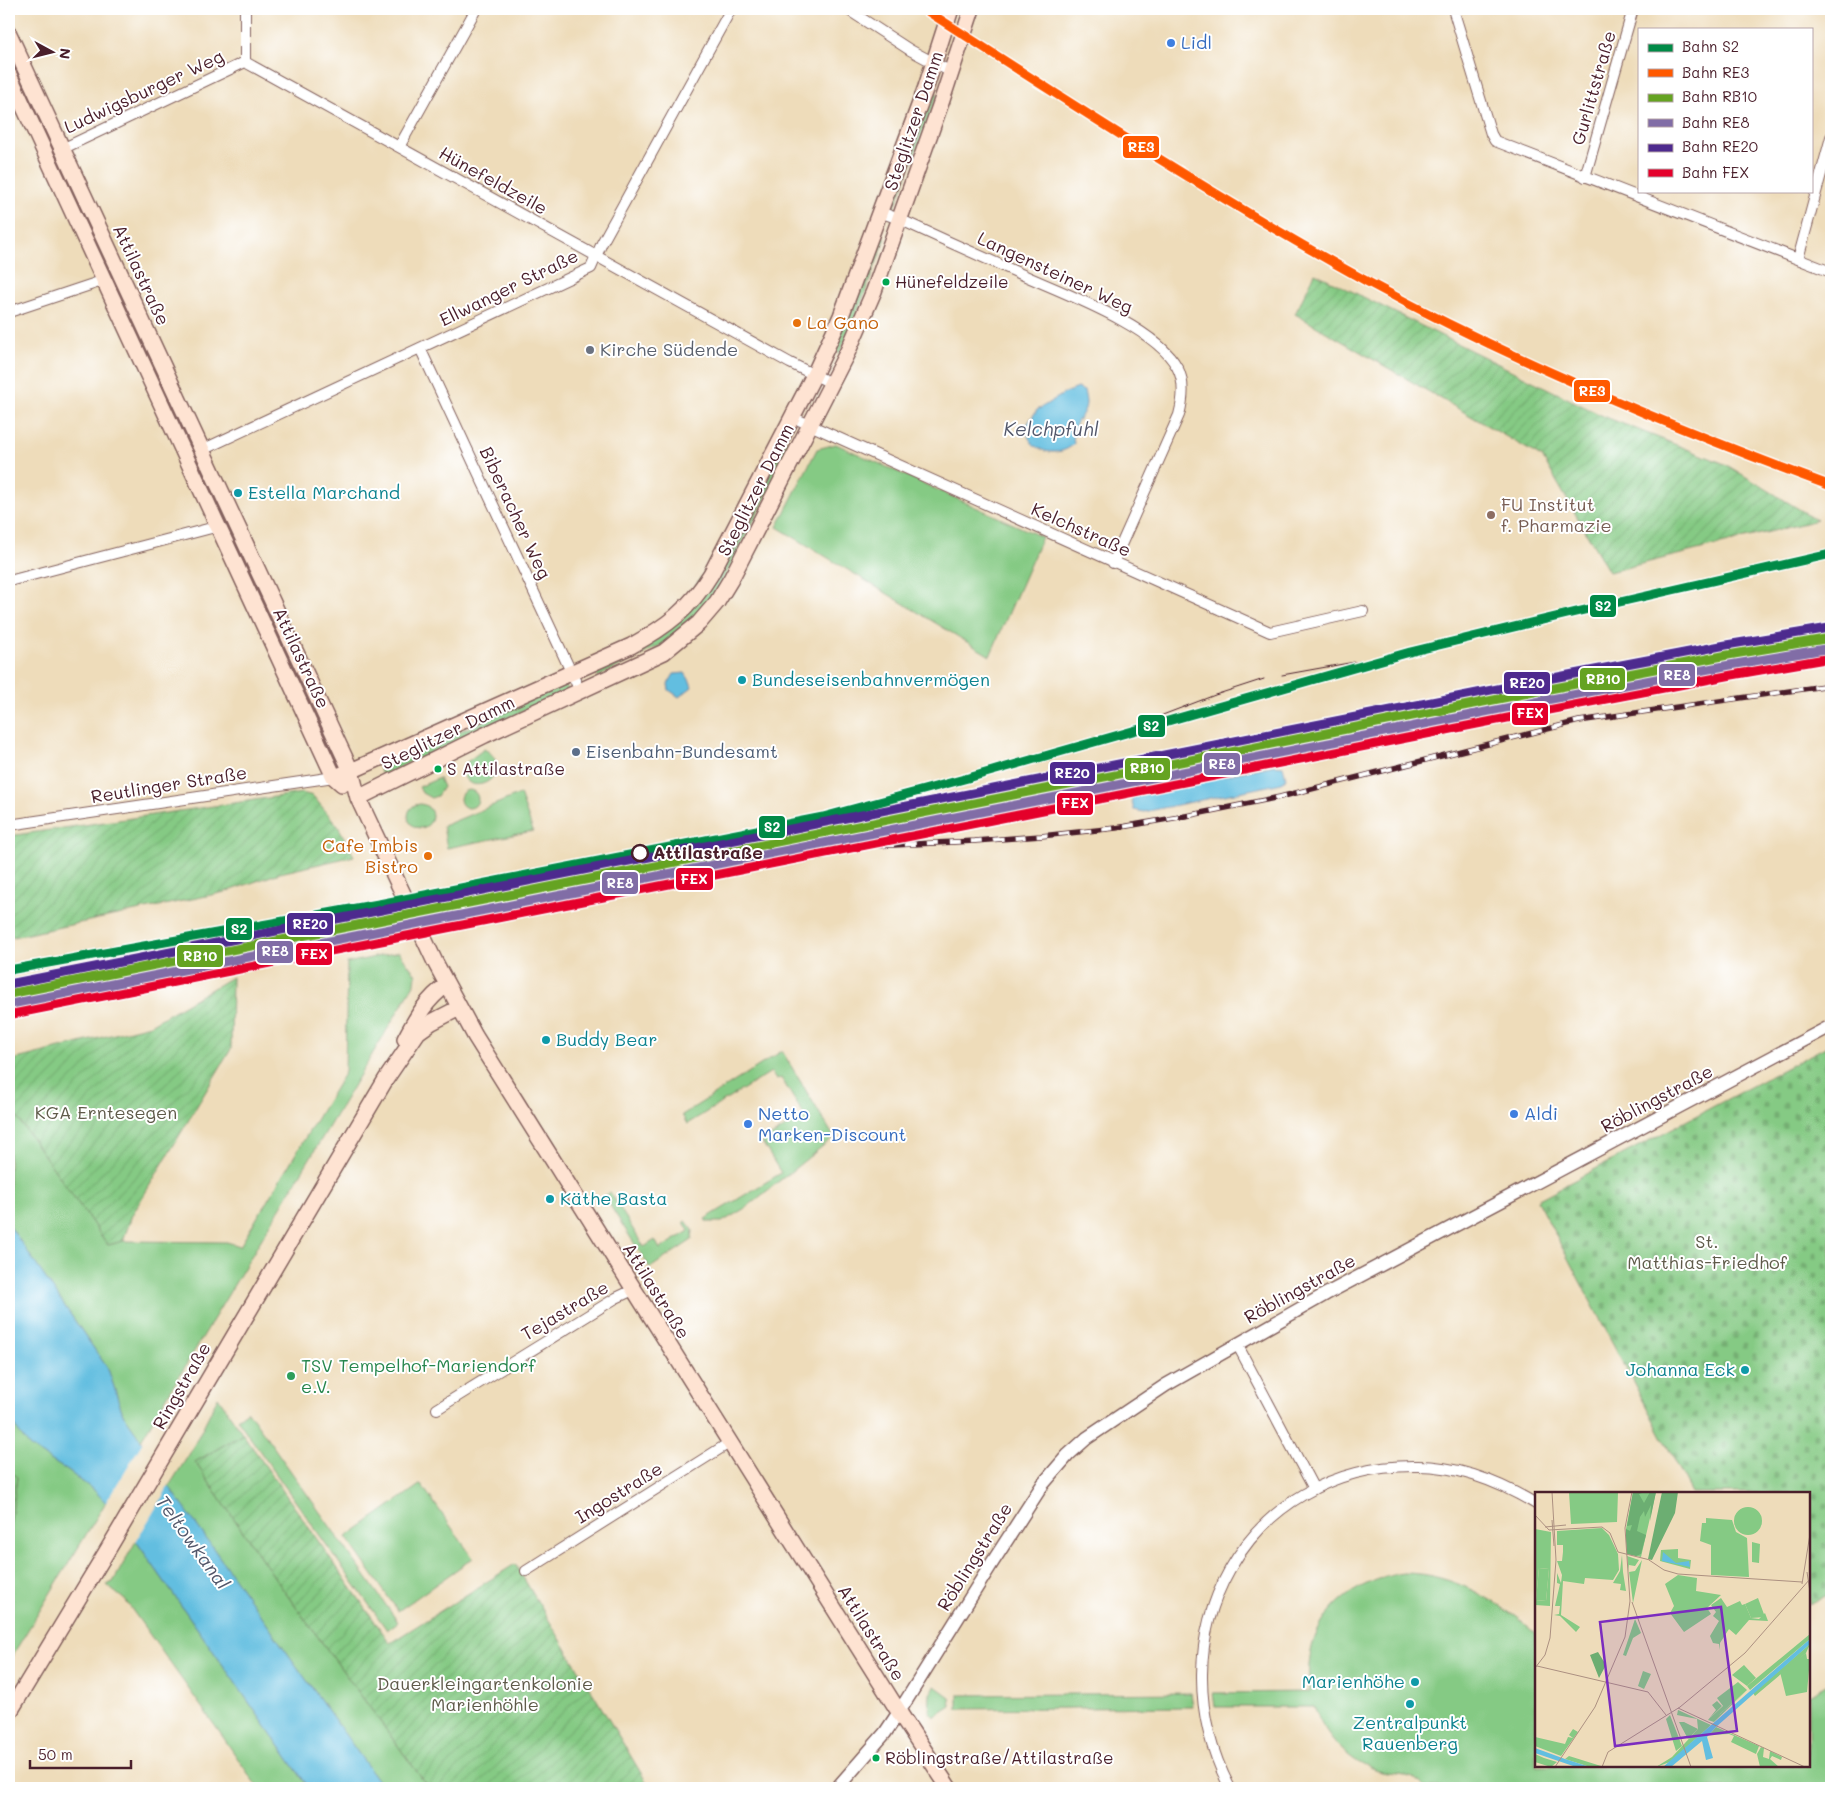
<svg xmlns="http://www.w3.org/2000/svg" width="1840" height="1797" viewBox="0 0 1840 1797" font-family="Mali,sans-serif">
	<defs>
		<pattern id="cemetery-stones" width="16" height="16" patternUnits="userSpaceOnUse" patternTransform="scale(1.25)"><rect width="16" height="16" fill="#85ca84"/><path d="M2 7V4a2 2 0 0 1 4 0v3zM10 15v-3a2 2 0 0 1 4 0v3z" fill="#74ad72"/></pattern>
		<pattern id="garden-furrows" width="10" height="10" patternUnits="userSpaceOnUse" patternTransform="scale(1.25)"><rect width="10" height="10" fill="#85ca84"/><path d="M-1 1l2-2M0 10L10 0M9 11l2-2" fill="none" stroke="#74ad72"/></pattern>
	</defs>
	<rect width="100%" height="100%" fill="#fff"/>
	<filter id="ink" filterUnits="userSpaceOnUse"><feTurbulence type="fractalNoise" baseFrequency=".02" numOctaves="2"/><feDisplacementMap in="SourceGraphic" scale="10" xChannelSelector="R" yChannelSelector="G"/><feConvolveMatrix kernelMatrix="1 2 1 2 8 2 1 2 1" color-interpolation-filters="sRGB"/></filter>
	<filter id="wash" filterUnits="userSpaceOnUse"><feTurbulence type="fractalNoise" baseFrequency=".0096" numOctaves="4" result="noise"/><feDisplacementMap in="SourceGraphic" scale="20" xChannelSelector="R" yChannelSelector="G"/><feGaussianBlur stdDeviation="1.12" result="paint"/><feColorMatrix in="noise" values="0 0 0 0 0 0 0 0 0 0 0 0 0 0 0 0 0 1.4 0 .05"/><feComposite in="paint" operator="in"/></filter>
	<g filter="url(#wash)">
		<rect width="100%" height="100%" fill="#eedcba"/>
		<path fill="#85ca84" stroke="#687458" d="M17 67 105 258 101 260 13 69Z
			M930 92 938 94 894 209 889 206Z
			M879 235 886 238 860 306 840 353 833 349Z
			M123 296 220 504 216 506 119 298Z
			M788 439 795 442 720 586 695 619 667 642 598 677 595 669 665 634Z
			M836 444 1042 537 990 656 777 527 817 449Z
			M238 542 335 753 331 754 234 544Z
			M564 684 568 689 567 691 382 775 379 768Z
			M484 749C489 752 493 754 495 760 504 786 459 797 463 765Z
			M439 778 443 787 437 796 431 798 422 793 419 787Z
			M460 799a9 9 0 1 1 18 0a9 9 0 1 1-18 0Z
			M520 794 533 831 447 848 443 826Z
			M408 816a12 12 0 1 1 24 0a12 12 0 1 1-24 0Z
			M399 952 416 975 415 983 141 1440 123 1414 108 1369 9 1225V1106L108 1245 123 1241 227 1242 240 1246 345 1072 347 963Z
			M782 1051 834 1137 747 1207 722 1222H707L705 1219 781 1173 762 1142 804 1115 781 1078 776 1080 771 1072 687 1124 682 1115Z
			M610 1192 644 1247 655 1240 660 1249 689 1231 684 1222 686 1221 693 1230 692 1240 650 1268 604 1196Z
			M218 1397 243 1434 195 1462 282 1588 429 1788H383L169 1486 190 1453Z
			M248 1411 398 1622 387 1630 237 1419Z
			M9 1419 30 1447 68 1471 95 1491 106 1502 9 1661V1534L17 1477 9 1469Z
			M421 1484 473 1558 398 1611 346 1537Z
			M136 1541 309 1788H258L223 1737 125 1600 106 1585 113 1582Z
			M1403 1573C1454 1573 1499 1602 1536 1633V1766H1809V1695L1831 1682V1788H1424C1420 1785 1417 1779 1413 1777 1407 1774 1390 1774 1382 1772 1349 1764 1326 1737 1314 1707H1215L1213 1693 1310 1692C1309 1684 1308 1675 1309 1665 1313 1612 1354 1581 1403 1573Z
			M935 1686 950 1697 951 1706 934 1717 929 1711 930 1694Z
			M1191 1693 1193 1707 958 1709V1695Z"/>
		<path fill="url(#cemetery-stones)" stroke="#687458" d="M1831 1044V1593L1809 1605V1493H1692L1537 1200Z"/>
		<path fill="url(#garden-furrows)" stroke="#687458" d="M1315 273 1603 416 1725 464 1817 520 1609 572 1543 458 1295 314Z
			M302 793 313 796 338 826 354 856 280 873 225 892 9 938V836Z
			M232 977 231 1049 132 1215 123 1241 108 1245 9 1106V1061L150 1025Z
			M243 1434 390 1643 515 1564 650 1788H429L282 1588 195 1462Z
			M9 1469 17 1477 9 1534Z"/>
		<path fill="#62bee0" stroke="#566e86" d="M1077 388 1084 391C1085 395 1086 400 1086 403 1085 419 1070 420 1074 444 1062 456 1037 455 1029 438 1027 435 1027 429 1026 426L1037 410 1067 392Z
			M685 673 690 681 692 687 679 697 669 690 668 684 674 674Z
			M1275 765 1283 766 1286 778 1282 783 1144 812 1134 810 1131 798 1139 793Z
			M9 1225 108 1369 123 1414 137 1434 169 1486 383 1788H309L120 1518 95 1491 68 1471 30 1447 9 1419Z"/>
		<path fill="#eedcba" d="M144 1440 170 1484 135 1543 118 1520 105 1504Z"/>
	</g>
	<g filter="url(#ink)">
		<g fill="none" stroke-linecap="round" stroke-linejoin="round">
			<defs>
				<path id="minor" d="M245 9V62
					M847 9 910 50 951 72
					M1453 9 1491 134 1495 141 1831 272
					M245 62 790 363 831 383
					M399 147 476 9
					M62 149 245 62
					M1585 177 1633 9
					M880 212 899 219C940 238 980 256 1021 274 1063 293 1155 326 1177 367 1185 381 1183 400 1179 415L1113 563
					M1798 259 1831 137
					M9 312 105 280
					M420 348 580 691
					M792 417 1270 632 1363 611
					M202 450 591 268 602 243 731 9
					M9 581 219 526
					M9 825 334 777
					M1237 1344 1314 1489
					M437 1409 616 1298 633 1290
					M526 1571 729 1443
					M1230 1788C1152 1639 1244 1463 1418 1466 1460 1466 1501 1483 1536 1504"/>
				<path id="tertiary" d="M837 1788 885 1733 899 1712 992 1563 1043 1484 1068 1455 1087 1438 1166 1385 1326 1294 1831 1026"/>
				<path id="secondary" d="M9 34 351 771 358 798 435 962 475 1036 899 1712 949 1788
					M9 75 334 777 342 784
					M334 777 351 771 631 646C667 626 689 610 711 574L814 375 841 316 926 87 951 9
					M358 798 485 735 664 652 699 623 717 602 731 579 848 351 874 291 942 100 972 9
					M405 1039C416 1018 427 998 447 985
					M9 1713 107 1551 386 1079 418 1032 432 1022 459 1008"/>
			</defs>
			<use href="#minor" stroke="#83615d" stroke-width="12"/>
			<use href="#tertiary" stroke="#83615d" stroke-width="15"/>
			<use href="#secondary" stroke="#83615d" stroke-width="18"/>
			<use href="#minor" stroke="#fff" stroke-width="10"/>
			<use href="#tertiary" stroke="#fff" stroke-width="12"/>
			<use href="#secondary" stroke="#fee3d2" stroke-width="15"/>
			<path stroke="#4a1f2b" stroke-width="1" d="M1282 675 1410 652
				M1084 745 1215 695 1264 679"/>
			<defs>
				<path id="rail" d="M708 864 790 852 832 848 975 841 1041 836 1116 828 1191 815 1280 797 1579 721 1831 685"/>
			</defs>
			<use href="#rail" stroke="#4a1f2b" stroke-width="5.5"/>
			<use href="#rail" stroke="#fff" stroke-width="4" stroke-dasharray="11" stroke-linecap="butt"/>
			<defs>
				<path id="rail-1" d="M9 970 384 903 823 817 968 778 1410 652 1576 612 1831 554"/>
				<path id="rail-2" d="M924 9C1070 103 1216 198 1368 282 1517 363 1673 428 1831 486"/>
				<path id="rail-3" d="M9 994 1539 691 1728 655 1831 638"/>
				<path id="rail-4" d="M11 1004 1541 701 1730 665 1831 648"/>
				<path id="rail-5" d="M9 984 1537 681 1726 645 1829 628"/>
				<path id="rail-6" d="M13 1014 1543 711 1732 675 1831 658"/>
			</defs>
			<use href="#rail-1" stroke="#fff" stroke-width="12"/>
			<use href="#rail-2" stroke="#fff" stroke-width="12"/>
			<use href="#rail-3" stroke="#fff" stroke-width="12"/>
			<use href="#rail-4" stroke="#fff" stroke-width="12"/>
			<use href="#rail-5" stroke="#fff" stroke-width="12"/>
			<use href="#rail-6" stroke="#fff" stroke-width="12"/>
			<use href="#rail-1" stroke="#018a47" stroke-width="9"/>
			<use href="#rail-2" stroke="#ff5900" stroke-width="9"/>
			<use href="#rail-3" stroke="#65a322" stroke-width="9"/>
			<use href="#rail-4" stroke="#816da6" stroke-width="9"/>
			<use href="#rail-5" stroke="#4e2a8e" stroke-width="9"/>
			<use href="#rail-6" stroke="#e4002b" stroke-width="9"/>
		</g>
	</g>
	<g fill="#3f7fe0" stroke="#fff" stroke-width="2">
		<circle cx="1171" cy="43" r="5"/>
		<circle cx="1514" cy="1114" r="5"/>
		<circle cx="748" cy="1124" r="5"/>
	</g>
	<g fill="#00a651" stroke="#fff" stroke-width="2">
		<circle cx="886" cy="282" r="4.5"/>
		<circle cx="438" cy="769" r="4.5"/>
		<circle cx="876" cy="1758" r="4.5"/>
	</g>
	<g fill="#e8710a" stroke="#fff" stroke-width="2">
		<circle cx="797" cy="323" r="5"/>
		<circle cx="428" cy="856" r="5"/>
	</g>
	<circle fill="#6b7280" stroke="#fff" stroke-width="2" cx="590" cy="350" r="5"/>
	<g fill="#0f9aa8" stroke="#fff" stroke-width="2">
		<circle cx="238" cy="493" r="5"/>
		<circle cx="742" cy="680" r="5"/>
		<circle cx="546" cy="1040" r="5"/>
		<circle cx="550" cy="1199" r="5"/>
		<circle cx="1745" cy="1370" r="5"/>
		<circle cx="1415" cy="1682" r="5"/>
		<circle cx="1410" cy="1704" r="5"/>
	</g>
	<circle fill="#8d6e63" stroke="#fff" stroke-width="2" cx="1491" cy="515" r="5"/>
	<circle fill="#5c6f8a" stroke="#fff" stroke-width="2" cx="576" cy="752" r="5"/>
	<circle fill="#fff" stroke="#4a1f2b" stroke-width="2.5" cx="640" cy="853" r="8"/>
	<circle fill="#2e9e5b" stroke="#fff" stroke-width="2" cx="291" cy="1376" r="5"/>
	<g text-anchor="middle" stroke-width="4" stroke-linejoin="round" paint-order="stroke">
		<g font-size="17" fill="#4a1f2b" stroke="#fff" text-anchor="start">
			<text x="895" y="288">Hünefeldzeile</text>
			<text x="447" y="775">S Attilastraße</text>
			<text x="885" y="1764">Röblingstraße/Attilastraße</text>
		</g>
		<g font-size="18" fill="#366cbe" stroke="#fff" text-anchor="start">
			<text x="1181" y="49">Lidl</text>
			<text x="758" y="1120">Netto<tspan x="758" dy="21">Marken-Discount</tspan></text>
			<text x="1524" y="1120">Aldi</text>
		</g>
		<g font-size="18" fill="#4a1f2b" stroke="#fff">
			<text transform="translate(1594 88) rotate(-74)" y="6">Gurlittstraße</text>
			<text transform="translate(144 92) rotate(-25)" y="6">Ludwigsburger Weg</text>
			<text transform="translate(914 121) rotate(-71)" y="6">Steglitzer Damm</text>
			<text transform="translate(493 181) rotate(29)" y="6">Hünefeldzeile</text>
			<text transform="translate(1055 273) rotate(25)" y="6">Langensteiner Weg</text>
			<text transform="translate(141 275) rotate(65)" y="6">Attilastraße</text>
			<text transform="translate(509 288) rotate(-26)" y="6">Ellwanger Straße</text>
			<text transform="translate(756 490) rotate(-63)" y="6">Steglitzer Damm</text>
			<text transform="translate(515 513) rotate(65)" y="6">Biberacher Weg</text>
			<text transform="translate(1081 530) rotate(24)" y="6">Kelchstraße</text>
			<text transform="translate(301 658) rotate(65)" y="6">Attilastraße</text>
			<text transform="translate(448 733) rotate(-26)" y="6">Steglitzer Damm</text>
			<text transform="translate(169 785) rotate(-9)" y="6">Reutlinger Straße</text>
			<text transform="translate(1657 1099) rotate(-28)" y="6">Röblingstraße</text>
			<text transform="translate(1300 1289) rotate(-29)" y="6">Röblingstraße</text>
			<text transform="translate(656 1291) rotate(58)" y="6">Attilastraße</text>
			<text transform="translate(565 1311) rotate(-31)" y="6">Tejastraße</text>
			<text transform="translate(182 1386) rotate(-60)" y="6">Ringstraße</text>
			<text transform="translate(619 1493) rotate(-32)" y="6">Ingostraße</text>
			<text transform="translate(975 1557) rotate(-58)" y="6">Röblingstraße</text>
			<text transform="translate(871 1633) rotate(58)" y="6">Attilastraße</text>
		</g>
		<g font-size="18" fill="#c56008" stroke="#fff" text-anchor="start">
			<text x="807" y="329">La Gano</text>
			<text x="418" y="852" text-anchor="end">Cafe Imbis<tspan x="418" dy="21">Bistro</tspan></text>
		</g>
		<g font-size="18" fill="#5b616d" stroke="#fff" text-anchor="start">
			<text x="600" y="356">Kirche Südende</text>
		</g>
		<g font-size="18" fill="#0d838f" stroke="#fff" text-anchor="start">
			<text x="248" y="499">Estella Marchand</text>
			<text x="752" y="686">Bundeseisenbahnvermögen</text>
			<text x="556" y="1046">Buddy Bear</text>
			<text x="560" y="1205">Käthe Basta</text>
			<text x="1735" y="1376" text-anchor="end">Johanna Eck</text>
			<text x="1405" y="1688" text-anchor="end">Marienhöhe</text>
			<text x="1410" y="1729" text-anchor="middle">Zentralpunkt<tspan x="1410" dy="21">Rauenberg</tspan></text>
		</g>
		<g font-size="18" fill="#785e54" stroke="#fff" text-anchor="start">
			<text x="1501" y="511">FU Institut<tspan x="1501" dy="21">f. Pharmazie</tspan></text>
		</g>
		<g font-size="18" fill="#4e5e75" stroke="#fff" text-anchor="start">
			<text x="586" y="758">Eisenbahn-Bundesamt</text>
		</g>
		<g font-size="18" font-weight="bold" fill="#4a1f2b" stroke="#fff" text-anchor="start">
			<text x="653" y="859">Attilastraße</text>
		</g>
		<g font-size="18" fill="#5f5b4a" stroke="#fff">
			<text x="106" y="1119">KGA Erntesegen</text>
			<text x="1707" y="1248">St.<tspan x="1707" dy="21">Matthias-Friedhof</tspan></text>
			<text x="485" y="1690">Dauerkleingartenkolonie<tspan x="485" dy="21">Marienhöhle</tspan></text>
		</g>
		<g font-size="18" fill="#27864d" stroke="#fff" text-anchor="start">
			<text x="301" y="1372">TSV Tempelhof-Mariendorf<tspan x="301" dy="21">e.V.</tspan></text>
		</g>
		<g font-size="19" font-style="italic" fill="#52576a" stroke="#fff">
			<text x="1051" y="436">Kelchpfuhl</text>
			<text transform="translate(193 1542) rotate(54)" y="7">Teltowkanal</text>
		</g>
	</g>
	<g transform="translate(1535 1492)">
		<rect width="275" height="275" fill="#eedcba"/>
		<path d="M98 0H121L106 65 92 62 91 37ZM199 29a14 14 0 1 1 28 0a14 14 0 1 1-28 0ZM67 36 74 43 83 62 84 78 78 88 50 86 49 92 28 89 26 123 45 135 41 140 25 124 19 123 24 122 25 114H20L25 92 22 91V81L26 91 27 83 22 69H27L28 60V53H22V39ZM0 37 16 40 15 114 0 113ZM4 76 14 77 11 109 1 108ZM217 50 225 52 224 71 217 70ZM143 57V66L156 68 155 77 125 69 126 58ZM92 64 104 68 100 74 94 73V80L100 79 107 68 98 111ZM186 106 192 115 205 109 207 113 210 112 216 126 224 127 230 121 233 129 214 128 201 143 194 137 185 151V158L184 152 178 151 175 144 184 129 178 124 181 120 176 113ZM275 142V147L215 198 212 194ZM275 152 271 161 220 204 218 201ZM108 179 116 182 109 197 103 194ZM212 198 179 230 173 228 181 218 177 213 182 209 187 214 175 226 185 222ZM143 218 176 233 135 270 121 275 137 265 163 237 162 227 142 223ZM181 235 224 254 221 262 196 250 199 244 194 242 174 243ZM226 255 229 256 228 265 234 267 235 259 247 265 246 268 237 264 235 267 244 275H225L222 262ZM34 264 66 274V275H55L30 267Z" fill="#85ca84" fill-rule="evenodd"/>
		<path d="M98 0H110L104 2 109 11 115 0H121L115 29 116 13 110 25 109 19 105 25 102 39 111 43 106 62 101 64 92 62 91 49V37L95 39 97 33 92 34ZM127 0H143L140 21 117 68 113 67ZM63 160 71 173 64 186 55 163Z" fill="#6cae72"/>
		<path d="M171 26 197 28 201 40 212 46 214 85 176 83V53L165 49 167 31H171ZM143 83 162 86 161 99 186 103 172 116 176 122 149 140 135 121 139 114 130 92Z" fill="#85ca84"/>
		<path d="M34 0H83L82 30 36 32ZM3 55H14V73H4ZM87 63 88 80 91 99 85 98 86 92 78 91 85 79ZM4 76 14 77 11 109 1 108ZM223 106 230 125 216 126 210 112ZM100 127 106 141 98 146 91 164 88 163ZM271 161 272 167H275L272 200 251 204 245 180ZM209 173 221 186 212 194 197 183ZM203 190 212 198 177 229 175 226 188 214 182 206ZM135 223 147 254 141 259 131 227ZM144 230H149L163 237 153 247ZM38 237 43 240 26 264 0 254V245L30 252 33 245 38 246 34 243ZM0 262 9 266 22 270 16 275 0 270Z" fill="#85ca84"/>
		<path d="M128 60 141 71 154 69 155 75 127 69ZM275 147V152L181 235 172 245 178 266 171 268 167 249 136 275H128ZM0 256 30 267 55 275H41L0 261Z" fill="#62bee0"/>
		<path fill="none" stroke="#ac9081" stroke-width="1" d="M0 23 14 38 67 35 75 41 83 60 115 68M17 28 19 54M10 35 31 33M114 68 129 78 143 82 267 90M272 80 275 100M267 92 275 42M97 110 156 275M2 174 113 200 131 223M0 176 10 163 15 146 21 68 17 0M143 216 270 275M20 275 60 215 90 145 95 109 90 36 97 0M67 275 73 260 145 215 210 161 275 87"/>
		<path fill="#7b2cbf" fill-opacity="0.15" stroke="#7b2cbf" stroke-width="2.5" d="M186 115 202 239 80 254 65 130Z"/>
		<rect width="275" height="275" fill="none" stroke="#4a1f2b" stroke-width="2.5"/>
	</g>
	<g stroke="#fff" stroke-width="2">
		<rect x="1122" y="135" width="38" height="24" rx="5" fill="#ff5900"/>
		<rect x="1573" y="379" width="38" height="24" rx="5" fill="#ff5900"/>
		<rect x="1589" y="594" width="28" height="24" rx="5" fill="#018a47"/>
		<rect x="1658" y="663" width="38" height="24" rx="5" fill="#816da6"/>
		<rect x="1579" y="667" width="47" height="24" rx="5" fill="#65a322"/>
		<rect x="1503" y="671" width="48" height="24" rx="5" fill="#4e2a8e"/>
		<rect x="1511" y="702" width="38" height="24" rx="5" fill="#e4002b"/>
		<rect x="1137" y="714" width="29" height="24" rx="5" fill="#018a47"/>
		<rect x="1203" y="752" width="38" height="24" rx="5" fill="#816da6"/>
		<rect x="1124" y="757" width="47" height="24" rx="5" fill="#65a322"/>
		<rect x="1049" y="761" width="47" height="24" rx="5" fill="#4e2a8e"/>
		<rect x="1056" y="792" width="38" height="24" rx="5" fill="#e4002b"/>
		<rect x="758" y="815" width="28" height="24" rx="5" fill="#018a47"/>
		<rect x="675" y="867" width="39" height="24" rx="5" fill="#e4002b"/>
		<rect x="601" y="871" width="38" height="24" rx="5" fill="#816da6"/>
		<rect x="286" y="912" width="48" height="24" rx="5" fill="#4e2a8e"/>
		<rect x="225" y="917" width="28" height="24" rx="5" fill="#018a47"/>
		<rect x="256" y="940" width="38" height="24" rx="5" fill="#816da6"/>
		<rect x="295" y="942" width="38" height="24" rx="5" fill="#e4002b"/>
		<rect x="176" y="944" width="48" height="24" rx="5" fill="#65a322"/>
	</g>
	<g font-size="14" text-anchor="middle" font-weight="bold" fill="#fff">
		<text x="1141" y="152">RE3</text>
		<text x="1592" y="396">RE3</text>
		<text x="1603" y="611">S2</text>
		<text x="1677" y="680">RE8</text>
		<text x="1603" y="684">RB10</text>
		<text x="1527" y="688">RE20</text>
		<text x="1530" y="718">FEX</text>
		<text x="1151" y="731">S2</text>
		<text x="1222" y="769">RE8</text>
		<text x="1147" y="773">RB10</text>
		<text x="1072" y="778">RE20</text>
		<text x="1075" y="808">FEX</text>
		<text x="772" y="832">S2</text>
		<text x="694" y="884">FEX</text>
		<text x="620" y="888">RE8</text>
		<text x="310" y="929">RE20</text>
		<text x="239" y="934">S2</text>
		<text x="275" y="956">RE8</text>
		<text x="314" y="959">FEX</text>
		<text x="200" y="961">RB10</text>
	</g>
	<rect width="1840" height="1797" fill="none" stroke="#fff" stroke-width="30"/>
	<rect x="1638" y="28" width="175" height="165" fill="#ffffff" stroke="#b7a5aa"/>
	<rect x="1648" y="44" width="25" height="8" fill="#018a47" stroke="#b7a5aa"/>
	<text x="1682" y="52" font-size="15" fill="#4a1f2b">Bahn S2</text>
	<rect x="1648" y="69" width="25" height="8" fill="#ff5900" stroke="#b7a5aa"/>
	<text x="1682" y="78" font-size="15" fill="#4a1f2b">Bahn RE3</text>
	<rect x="1648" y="94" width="25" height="8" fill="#65a322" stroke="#b7a5aa"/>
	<text x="1682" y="102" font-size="15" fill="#4a1f2b">Bahn RB10</text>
	<rect x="1648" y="119" width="25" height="8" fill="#816da6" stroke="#b7a5aa"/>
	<text x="1682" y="128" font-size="15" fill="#4a1f2b">Bahn RE8</text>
	<rect x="1648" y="144" width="25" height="8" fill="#4e2a8e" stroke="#b7a5aa"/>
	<text x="1682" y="152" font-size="15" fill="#4a1f2b">Bahn RE20</text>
	<rect x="1648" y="169" width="25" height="8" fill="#e4002b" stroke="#b7a5aa"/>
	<text x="1682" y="178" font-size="15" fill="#4a1f2b">Bahn FEX</text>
	<g transform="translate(52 52) rotate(97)" stroke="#ffffff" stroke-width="4" paint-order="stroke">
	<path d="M0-4L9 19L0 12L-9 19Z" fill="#4a1f2b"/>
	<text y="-8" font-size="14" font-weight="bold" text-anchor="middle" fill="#4a1f2b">N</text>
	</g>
	<path d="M30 1760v8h101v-8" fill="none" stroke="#4a1f2b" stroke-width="2.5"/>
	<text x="38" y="1760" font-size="15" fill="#4a1f2b" stroke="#ffffff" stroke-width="4" paint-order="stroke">50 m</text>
</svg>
